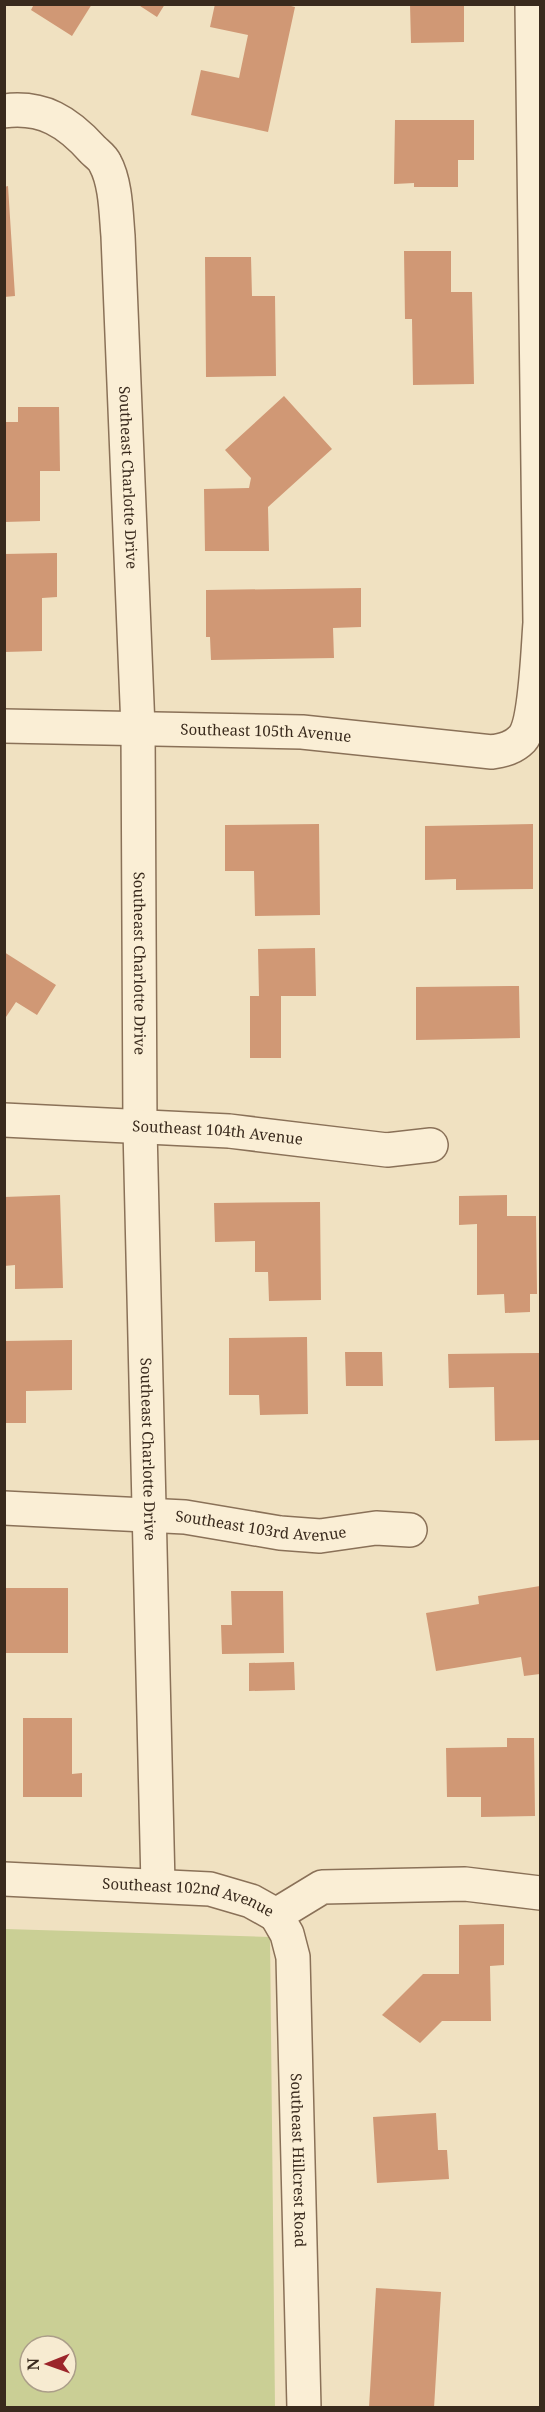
<svg xmlns="http://www.w3.org/2000/svg" width="545" height="2412" viewBox="0 0 545 2412" font-family="'Noto Serif',serif">
	<rect width="100%" height="100%" fill="#f0e1c1"/>
	<path fill="#cacf95" fill-rule="evenodd" d="M5 1929 270 1937 275 2407 5 2408ZM30 2346H66V2382H30Z"/>
	<path fill="#d09875" d="M34 4H92L72 36 31 10Z
		M137 4H165L157 17Z
		M215 4H283L295 7 268 132 191 115 201 70 239 78 248 35 210 27Z
		M410 4H464V42L411 43Z
		M395 120H474V160H458V187H414V183L394 184Z
		M8 186 15 296 4 297V187Z
		M404 251H451V292H472L474 384 413 385 412 319H405Z
		M205 257H251L252 296H275L276 376 206 377Z
		M284 396 332 449 268 507 269 551H205L204 489 249 488 251 478 225 450Z
		M18 407H59L60 471H40V521L4 522V422H18Z
		M57 553V597L42 598V651L4 652V554Z
		M361 588V627L333 628 334 658 211 660 210 637H206V590Z
		M319 824 320 915 255 916 254 871H225V825Z
		M533 824V889L456 890V879L425 880V826Z
		M315 948 316 996H281V1058H250V996H259L258 949Z
		M4 952 56 985 37 1015 16 1002 4 1020Z
		M519 986 520 1038 416 1040V987Z
		M60 1195 63 1288 15 1289V1265L4 1266V1197Z
		M507 1195V1216H536L537 1294H530V1312L505 1313 504 1294 477 1295V1224L459 1225V1196Z
		M320 1202 321 1300 269 1301 268 1272H255V1241L215 1242 214 1203Z
		M307 1337 308 1414 260 1415 259 1395H229V1338Z
		M72 1340V1390L26 1391V1423H4V1341Z
		M345 1352H382L383 1386H346Z
		M540 1353V1440L495 1441 494 1387 449 1388 448 1354Z
		M540 1586V1674L524 1676 521 1657 436 1671 426 1613 479 1604 478 1596Z
		M4 1588H68V1653H4Z
		M231 1591H283L284 1653 222 1654 221 1625H232Z
		M294 1662 295 1690 249 1691V1663Z
		M23 1718H72V1774L82 1773V1797H23Z
		M507 1738H534L535 1816 481 1817V1797H447L446 1748 507 1747Z
		M504 1924V1965L490 1966 491 2021H442L420 2043 382 2015 423 1974H459V1925Z
		M436 2113 438 2150H447L449 2179 377 2183 373 2117Z
		M376 2288 441 2292 434 2408H369Z"/>
	<g fill="none" stroke-linecap="round" stroke-linejoin="round">
		<defs>
			<g id="minor">
				<path id="s1" d="M4 111C43 106 68 122 93 150 97 154 103 158 105 163 116 183 116 214 118 236L138 728 140 1128 158 1885"/>
				<path id="s2" d="M4 726 302 732 492 752C504 750 513 748 522 739 536 724 538 646 540 623L532 4"/>
				<path id="s3" d="M4 1120 229 1131 387 1150 431 1145"/>
				<path id="s4" d="M4 1508 185 1517 280 1533 320 1536 376 1528 410 1530"/>
				<path id="s5" d="M4 1879 210 1889 251 1901 276 1915 322 1887 465 1884 540 1893"/>
				<path id="s6" d="M276 1915 287 1934 293 1957 304 2408"/>
			</g>
		</defs>
		<use href="#minor" stroke="#8a7158" stroke-width="36"/>
		<use href="#minor" stroke="#faeed5" stroke-width="33"/>
	</g>
	<g text-anchor="middle" stroke-width="4.5" stroke-linejoin="round" paint-order="stroke">
		<g font-size="15" fill="#392a1d" stroke="#f7ebd1">
			<text dy="5" stroke="none"><textPath href="#s1" startOffset="436">Southeast Charlotte Drive</textPath></text>
			<text dy="5" stroke="none"><textPath href="#s2" startOffset="262">Southeast 105th Avenue</textPath></text>
			<text dy="5" stroke="none"><textPath href="#s1" startOffset="922">Southeast Charlotte Drive</textPath></text>
			<text dy="5" stroke="none"><textPath href="#s3" startOffset="214">Southeast 104th Avenue</textPath></text>
			<text dy="5" stroke="none"><textPath href="#s1" startOffset="1408">Southeast Charlotte Drive</textPath></text>
			<text dy="5" stroke="none"><textPath href="#s4" startOffset="258">Southeast 103rd Avenue</textPath></text>
			<text dy="5" stroke="none"><textPath href="#s5" startOffset="186">Southeast 102nd Avenue</textPath></text>
			<text dy="5" stroke="none"><textPath href="#s6" startOffset="249">Southeast Hillcrest Road</textPath></text>
		</g>
	</g>
	<rect width="545" height="2412" fill="none" stroke="#392a1d" stroke-width="12"/>
	<g transform="translate(48 2364) rotate(269)"><circle r="28" fill="#f7ebd1" stroke="#ab9e89" stroke-width="1.5"/>
	<path d="M0-4.5L10 22L0 15L-10 22Z" fill="#9c252a"/>
	<text y="-9" font-size="16" font-weight="bold" text-anchor="middle" fill="#392a1d">N</text>
	</g>
</svg>
